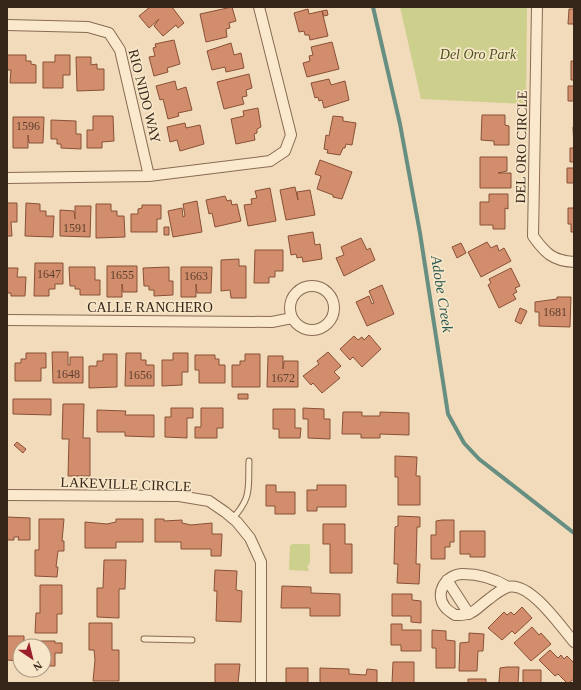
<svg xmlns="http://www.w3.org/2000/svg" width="581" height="690" viewBox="0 0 581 690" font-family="'Times New Roman',serif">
	<rect width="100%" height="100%" fill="#f1dbba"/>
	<path fill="#cdcf8d" d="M400 7H527L526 104 421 99Z
		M292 544H309L310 546V562L307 567 309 570 308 571 289 570 290 546Z"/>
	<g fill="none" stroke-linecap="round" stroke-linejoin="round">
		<path stroke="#668e81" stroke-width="4" d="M373 7 400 124 420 233 448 414 464 443 479 459 574 533"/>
	</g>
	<path fill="#d28e6c" stroke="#895037" d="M150 7H172L184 23 178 28 176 25 163 36 154 26 159 19 149 28 139 16Z
		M232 7 236 21 229 23 230 28 226 29 227 37 206 42 200 14Z
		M308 9 309 14 322 11 328 36 310 40 309 35H305L304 31 299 32 294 13Z
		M569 9H574V24H568Z
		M327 10 328 15 324 16 322 11Z
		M174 40 180 64 167 68 168 72 154 76 149 57 155 56 153 48 156 47 155 44Z
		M332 42 339 69 307 77 303 63 310 61 309 56 313 55 311 47Z
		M231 43 234 55 241 53 244 68 226 72 225 67 212 70 207 51Z
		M7 55H26V61H31V64L36 65V83H10L11 70H7Z
		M55 55H70V75H63V88H43V62H55Z
		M76 57H91V65L97 64V69H104V90L77 91Z
		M571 61H574V80H571Z
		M249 74 252 88 246 90 247 96 242 97 244 104 224 109 217 82Z
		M329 79 331 85 345 81 349 100 324 108 322 100 319 101 318 97 315 98 311 83Z
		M175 81 177 90 186 87 192 110 178 113 179 116 168 119 163 99 160 100 156 86Z
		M568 86H574V101H568Z
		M258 108 261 127 257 129V133L254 134 255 140 236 144 231 119 244 116 243 111Z
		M482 115H505V125L509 126V145H494V141L481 140Z
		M93 116H113L114 141 102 142V148H87V130H93Z
		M333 116 343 117V121L356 123 352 145 346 144 345 148H343L340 155 327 153 328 150 324 149 326 135 329 136Z
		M13 117H44L43 143H29L28 135V148H13Z
		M51 120 76 121V134H81V149L61 148V144H57V139H51Z
		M185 123 186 128 200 125 204 144 180 151 177 140 170 142 167 127Z
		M573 127H574V162H570V148H574Z
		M480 157H507V171L498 173H511V188H480Z
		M320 160 352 172 342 199 333 197V195L317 189 321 176 315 174Z
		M567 168H574V189V183H567Z
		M295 187 298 200 297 192 310 190 315 215 286 220 280 190Z
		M270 188 276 221 248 226 244 205 252 204 251 199 257 198 255 191Z
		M489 194H508V209L505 208V229H493V225H480V202H489Z
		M225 196 227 201 231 200 232 205 237 204 241 221 215 227 212 213 209 214 206 200Z
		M197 201 202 232 173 237 168 211 182 208 183 217 185 216 183 204Z
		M7 203H17V222H11L12 236H7Z
		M26 203 40 204V211H46V216H54L53 237 25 236Z
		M96 204H111V211H117V216H124L125 237 96 238Z
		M142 205H161V219H157V232H131V214H138V209L142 208Z
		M75 206H91L90 237 60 236V210L74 211 75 219Z
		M568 208H574V232H571V224H568Z
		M164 227H169V235H164Z
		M313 232 315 245 320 244 322 259 303 262 302 257 297 258 296 254 291 255 288 236Z
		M361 238 367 250 370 248 375 260 344 276 336 258 344 255 341 247Z
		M487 242 491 248 497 245 499 251 504 248 511 261 481 277 468 252Z
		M461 243 466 253 457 258 452 247Z
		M255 250H283V271H275V277H269V283H254Z
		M239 259V266H246V298H231L230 290 221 291V260Z
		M35 263H63V284H55V289H49V296H34Z
		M107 266H137V292H123L122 284V297H107Z
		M69 267H95V280H100V295H80V289H75V286H70Z
		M169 267V281H173V295L154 296V290H149V286H144L143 268Z
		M181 267H212L211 293H197L196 284V297H181Z
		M7 268H18L17 277H26L25 296H11V293H7Z
		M511 268 520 286 515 288 517 292 513 294 516 299 499 308 488 285 491 283 489 279Z
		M382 285 394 314 367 326 356 302 369 296 372 304 374 303 369 291Z
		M557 297H571L570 327 539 326V312H535V302L557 299Z
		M520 308 527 311 521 324 515 321Z
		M369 335 381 349 362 367 353 357 350 360 340 349 354 336 358 340 362 337 364 340Z
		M52 352H68V365H70V357H83V383H53Z
		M328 352 341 366 334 372 340 378 322 393 313 383 311 385 303 376 319 364 317 361Z
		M26 353H46V368H41V381H15V363H21V359H26Z
		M126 353H141V360H146V365H154V386H125Z
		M173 353H188V372H182V385L162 386V360H173Z
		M103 354H117V387L89 388V366H97V361H103Z
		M245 354H260V387H232V365H240V361H245Z
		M195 355H215V359H219V365H225V383H199V370H195Z
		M268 356H283V369L284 361H298V387H267Z
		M238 394H248V399H238Z
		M13 399H51V415L13 414Z
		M63 404H84L83 438H90V476H68L69 439H62Z
		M171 408H193V418H187V438L165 437V417H171Z
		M201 408H223V428H217V438H195V427H201Z
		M303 408 324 409V419H330V439L308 438V419H303Z
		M273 409H295V428H301L300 438H279V429H273Z
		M97 410 126 411 125 415H154V437L125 436V432H97Z
		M343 412H362V416H380V412L409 413V435L380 434V438H361V434H342Z
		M17 442 26 449 23 453 14 445Z
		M395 456 417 457 416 476H420V505H398V477H395Z
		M266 485H276V492H295V514H275V506H266Z
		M317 485H346V507H317V511H307V490H317Z
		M398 516 420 517V527H417L416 564H420L419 584 397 583 398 564H394L395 527 398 526Z
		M7 517 30 518V540H18L19 537H14V540H7Z
		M39 519H64L62 541H64V551H58L56 567H58L57 577 35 576V550H39Z
		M116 519H143V542H116V548H85V522L107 524 116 522Z
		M155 519H164V521L182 520V523L191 525 212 523V534H222L221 556H211V549H181V542H155Z
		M442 520H454V542H450V547H445V559H431V535H436V521Z
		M323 524H345V544H352V573H330V544H323Z
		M460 531H485V557H470V554H460Z
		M104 560H126L125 589H119V618L97 617V588H103Z
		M215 570 237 571 236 590 242 591 241 622 216 621 217 591H214Z
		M40 585H62V614H57V633H35L36 613H40Z
		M282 586 311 587V593L340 594V616H310V608H281Z
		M392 594H412V600L421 601V623L411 622V616H392Z
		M522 607 532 618 515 634 512 631 502 640 488 628 504 612 507 615 511 612 514 615Z
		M89 623H112V650H119V681H93L95 660 94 650H89Z
		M391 624H402V630H421V651H401V645H391Z
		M532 627 539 635 541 633 551 644 531 661 514 643Z
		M432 630 446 631V640L455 641V668H436V648H432Z
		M469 633 484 634 483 651H478L477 671H459L460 643 469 642Z
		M7 636H24V641H55V643H62V653H55V666H45L44 646H20V661L7 660Z
		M550 650 558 658 561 655 564 659 567 656 574 663V679L569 683H567L558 674 555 676 539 660Z
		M393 662H414V683H392Z
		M215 664H240L238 683H215Z
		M507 667H519L518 683H496L499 682 500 668Z
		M286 668H308V683H286Z
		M320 668 349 669V674L366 675 367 669 377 670V683H320Z
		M523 670H541V683H523Z
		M468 679H486V683H468Z"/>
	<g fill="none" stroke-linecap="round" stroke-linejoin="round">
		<defs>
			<path id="lane" d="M233 518C252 497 248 489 249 461
				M144 639 192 640"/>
			<path id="street" d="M537 7 533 236C545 253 553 261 574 262
				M7 25 88 27 109 33 120 50 149 176
				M7 178 149 176 270 161 285 151 291 135 259 7
				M290 308a22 22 0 1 1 44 0a22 22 0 1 1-44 0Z
				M7 320 272 322 292 318
				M7 495 179 496 209 501 225 512 237 522 250 538 261 562V683
				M447 580 469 614
				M508 587C495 579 479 574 463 574 446 574 434 593 445 607 447 610 452 613 455 615 474 616 475 609 489 599 494 595 502 589 508 587 530 581 561 627 574 642"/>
		</defs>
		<use href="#lane" stroke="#886b53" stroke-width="7"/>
		<use href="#street" stroke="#886b53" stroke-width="12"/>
		<use href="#lane" stroke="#fbe9cd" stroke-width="5"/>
		<use href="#street" stroke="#fbe9cd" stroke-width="10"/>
	</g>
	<g text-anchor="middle" stroke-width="3.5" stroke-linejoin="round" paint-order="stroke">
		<g font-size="12" fill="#5d3f2e">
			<text x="28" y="130">1596</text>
			<text x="75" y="232">1591</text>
			<text x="49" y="278">1647</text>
			<text x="122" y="279">1655</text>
			<text x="196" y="280">1663</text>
			<text x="555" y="316">1681</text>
			<text x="68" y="378">1648</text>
			<text x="140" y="379">1656</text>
			<text x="283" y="382">1672</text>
		</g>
		<g font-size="14" font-style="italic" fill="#4b541e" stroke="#f8e6c9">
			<text x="478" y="59">Del Oro Park</text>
		</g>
		<g font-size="14" fill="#362519" stroke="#f8e6c9">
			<text transform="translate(145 96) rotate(76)" y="5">RIO NIDO WAY</text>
			<text transform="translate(521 147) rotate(-89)" y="5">DEL ORO CIRCLE</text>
			<text x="150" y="312">CALLE RANCHERO</text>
			<text transform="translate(126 484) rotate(2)" y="5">LAKEVILLE CIRCLE</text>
		</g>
		<g font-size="15" font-style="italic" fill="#275750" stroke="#f8e6c9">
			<text transform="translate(442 294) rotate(81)" y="5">Adobe Creek</text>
		</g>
	</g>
	<rect width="581" height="690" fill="none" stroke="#362519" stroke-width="16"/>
	<g transform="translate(32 658) rotate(145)"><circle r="19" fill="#f8e6c9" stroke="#aa9983"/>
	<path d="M0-3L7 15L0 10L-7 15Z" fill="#9b1f2b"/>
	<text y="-6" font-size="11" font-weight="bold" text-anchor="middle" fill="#362519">N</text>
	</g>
</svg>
